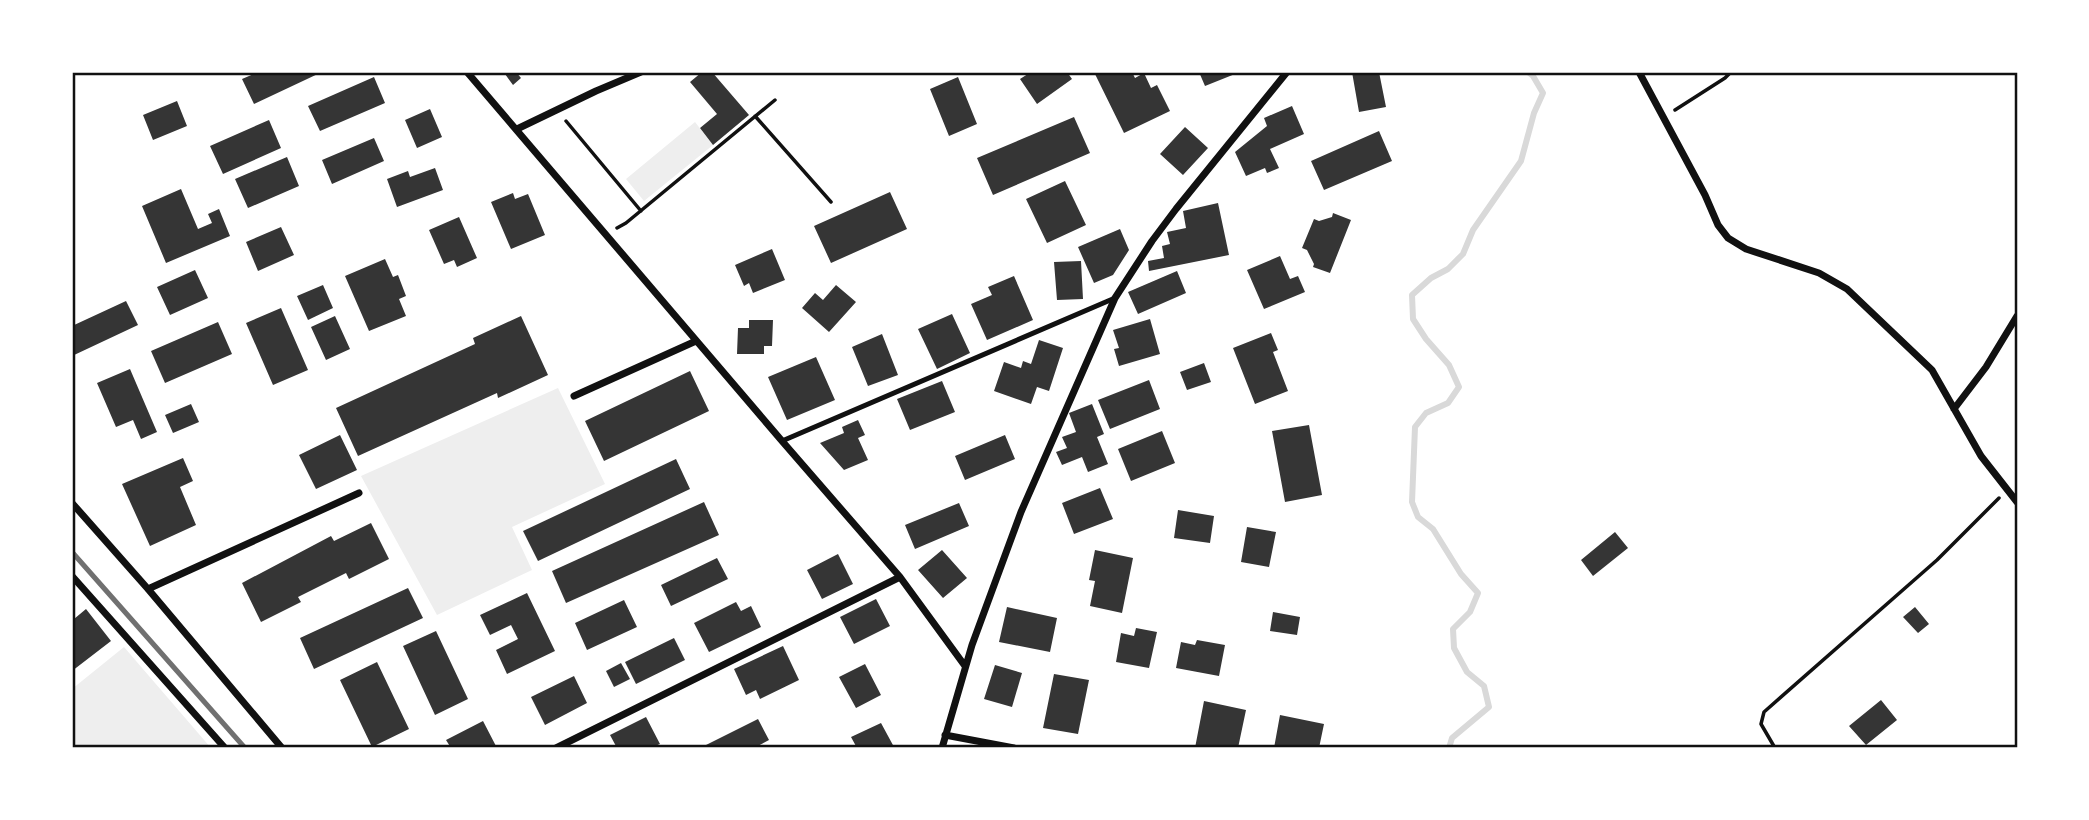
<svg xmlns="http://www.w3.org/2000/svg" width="2089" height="820" viewBox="0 0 2089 820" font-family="Ubuntu,sans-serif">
	<rect width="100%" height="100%" fill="#fff"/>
	<path fill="#eee" d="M695 122 713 145 644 201 626 179Z
		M558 388 605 484 512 527 532 570 437 615 361 476Z
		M124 647 211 748H72V689Z"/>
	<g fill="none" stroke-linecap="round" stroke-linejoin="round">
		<path stroke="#d9d9d9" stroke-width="6" d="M1449 748 1452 738 1489 707 1484 686 1467 672 1454 648 1453 629 1470 612 1478 593 1461 574 1433 529 1418 517 1412 502 1415 427 1426 413 1448 403 1459 387 1449 365 1426 339 1413 319 1412 295 1431 278 1448 269 1463 254 1473 230 1521 161 1534 113 1543 93 1533 76 1528 72"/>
	</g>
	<path fill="#353535" d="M258 72H322L254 104 242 79Z
		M507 72H516L521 78 513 85 505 74Z
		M702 72H712L749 115 713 145 700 128 717 114 690 82Z
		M1031 72H1067L1072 79 1037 104 1020 79Z
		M1094 72H1132L1135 78 1144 73 1151 88 1157 85 1170 111 1124 133Z
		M1199 72H1240L1205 86Z
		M1352 72H1379L1386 107 1359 112Z
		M374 77 385 103 320 131 308 106Z
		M958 77 977 124 949 136 930 89Z
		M177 101 187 126 153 140 143 115Z
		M1292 106 1304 134 1270 149 1279 168 1267 173 1265 168 1246 176 1235 152 1267 126 1264 118Z
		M430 109 442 137 417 148 405 120Z
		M1074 117 1090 153 993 195 977 158Z
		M269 120 281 148 223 174 210 146Z
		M1185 127 1208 148 1183 175 1160 154Z
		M1379 131 1392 161 1324 190 1311 161Z
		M374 138 384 161 332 184 322 160Z
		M287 157 299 186 248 208 235 179Z
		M435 168 443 190 397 207 387 179 408 171 410 177Z
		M1065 181 1086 225 1047 243 1026 199Z
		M181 189 198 229 212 223 208 214 219 209 230 236 166 263 142 206Z
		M890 192 907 229 831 263 814 226Z
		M513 193 515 199 528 194 545 235 511 249 491 202Z
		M1218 203 1229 255 1149 271 1148 261 1164 258 1162 246 1170 244 1167 232 1186 228 1183 211Z
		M1333 213 1351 220 1330 273 1313 267 1314 264 1307 250 1302 248 1314 219 1319 221 1332 217Z
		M459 217 477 258 457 267 454 260 444 264 429 230Z
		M281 227 294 255 258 271 246 242Z
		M1120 229 1129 250 1113 275 1094 283 1078 247Z
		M772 249 785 280 753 293 749 283 744 286 735 265Z
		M1280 256 1290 279 1298 276 1305 292 1264 309 1247 270Z
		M385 259 393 277 398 275 406 296 399 299 406 316 369 331 345 276Z
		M1081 261 1083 299 1057 300 1054 262Z
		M195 270 208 298 170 315 157 287Z
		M1177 271 1186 293 1138 314 1128 292Z
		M1014 276 1033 320 987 340 971 304 992 295 988 287Z
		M323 285 333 308 308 320 297 296Z
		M836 285 856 302 829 332 802 308 815 293 823 300Z
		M126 301 138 325 72 356V326Z
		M281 308 308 370 273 385 246 323Z
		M952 314 970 353 937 369 918 329Z
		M335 316 350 349 326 360 311 327Z
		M521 316 548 375 498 398 497 393 358 456 336 408 475 344 473 338Z
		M1150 319 1160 354 1119 366 1114 349 1119 348 1113 330Z
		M749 320H773L772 346H764V354H737L738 328H749Z
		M218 322 232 354 165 383 151 351Z
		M1271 333 1278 350 1273 352 1288 391 1255 404 1233 348Z
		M882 334 898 375 868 386 852 347Z
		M1039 340 1063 348 1049 391 1037 387 1031 404 994 391 1004 362 1021 368 1023 361 1031 364Z
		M816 357 835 400 787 420 768 377Z
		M1204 363 1211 382 1187 390 1180 372Z
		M130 369 157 432 141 439 133 420 116 427 97 383Z
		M690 371 709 411 604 461 585 421Z
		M1149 380 1160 409 1110 429 1098 400Z
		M942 381 955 412 910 430 897 399Z
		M191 404 199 422 173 433 165 415Z
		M1092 404 1104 434 1097 437 1108 464 1088 472 1082 457 1062 465 1056 452 1067 448 1062 437 1076 432 1069 413Z
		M858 420 865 435 858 438 868 460 844 470 820 443 844 433 842 427Z
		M1309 425 1322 495 1285 502 1272 431Z
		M1162 431 1175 463 1131 481 1118 449Z
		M340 435 357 470 316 489 299 455Z
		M1005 435 1015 459 965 480 955 456Z
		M183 458 193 481 180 487 196 525 150 546 122 484Z
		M676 459 690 489 538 561 523 531Z
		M1100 488 1113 519 1074 534 1062 503Z
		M704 502 719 535 566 603 552 571Z
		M959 503 969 526 915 549 905 525Z
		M1178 510 1214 516 1210 543 1174 538Z
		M371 523 389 559 349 579 346 573 298 597 301 602 261 622 242 583 331 536 334 541Z
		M1247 527 1276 532 1269 567 1241 562Z
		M1615 532 1628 548 1593 576 1581 560Z
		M942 550 967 578 943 598 918 570Z
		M1095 550 1133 558 1122 613 1090 606 1095 581 1089 580Z
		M838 554 853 584 822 599 807 570Z
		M717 558 728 579 671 606 661 585Z
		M408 588 423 618 314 669 300 638Z
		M527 593 555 651 507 674 496 650 518 639 511 625 490 635 480 615Z
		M876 599 890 626 854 644 840 617Z
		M624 600 637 627 587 650 575 623Z
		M736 602 741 611 751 606 761 627 709 652 694 623Z
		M1007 607 1057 618 1050 652 999 642Z
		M1915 607 1929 624 1918 633 1903 617Z
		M86 609 111 641 72 671V616L74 619Z
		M1273 612 1300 617 1297 635 1270 631Z
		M1136 628 1157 632 1149 668 1116 662 1121 633 1134 636Z
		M436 631 468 699 435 715 403 646Z
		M674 638 685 660 636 684 625 662Z
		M1197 640 1225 645 1219 676 1176 668 1181 642 1195 645Z
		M783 646 799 680 760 699 756 690 746 695 734 669Z
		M377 662 409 729 372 747 340 680Z
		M621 663 630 679 614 687 606 671Z
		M865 664 881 695 856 708 839 677Z
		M995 665 1022 673 1012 707 984 699Z
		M1054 674 1089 680 1078 734 1043 728Z
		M574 676 587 703 545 725 531 697Z
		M1881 700 1897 720 1866 745 1849 726Z
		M1204 701 1246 710 1238 748H1195Z
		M1280 715 1324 724 1319 748H1274Z
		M646 717 660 744 650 748H617L610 735Z
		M758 719 769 740 754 748H700Z
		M483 721 497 748H451L446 740Z
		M881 723 894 747 857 748 851 737Z"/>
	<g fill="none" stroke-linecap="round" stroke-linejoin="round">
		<path stroke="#111" stroke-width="3.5" d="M1675 110 1725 78 1731 72
			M755 116 831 202
			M566 121 641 211
			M617 228 626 223 775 100
			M1775 748 1761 724 1764 712 1937 560 1999 498"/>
		<path stroke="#111" stroke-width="5" d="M782 441 1115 298"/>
		<path stroke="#111" stroke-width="7" d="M467 72 782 441 900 577 965 666
			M1639 72 1705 195 1718 225 1728 238 1746 249 1819 273 1847 289 1932 370 1981 456 2017 502
			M517 129 596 91 641 72
			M574 396 696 341
			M1954 409 1986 367 2017 316
			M72 503 148 589 282 748
			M72 576 225 748
			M148 589 359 493
			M945 735 1014 748
			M556 748 900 577
			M942 748 972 645 1021 512 1115 298 1152 241 1176 209 1287 72"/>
		<path stroke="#707070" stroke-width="5" d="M72 552 245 748"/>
	</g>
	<rect width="2089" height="820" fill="none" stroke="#ffffff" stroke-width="147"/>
	<rect x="74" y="74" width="1942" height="672" fill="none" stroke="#111" stroke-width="2.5"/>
</svg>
